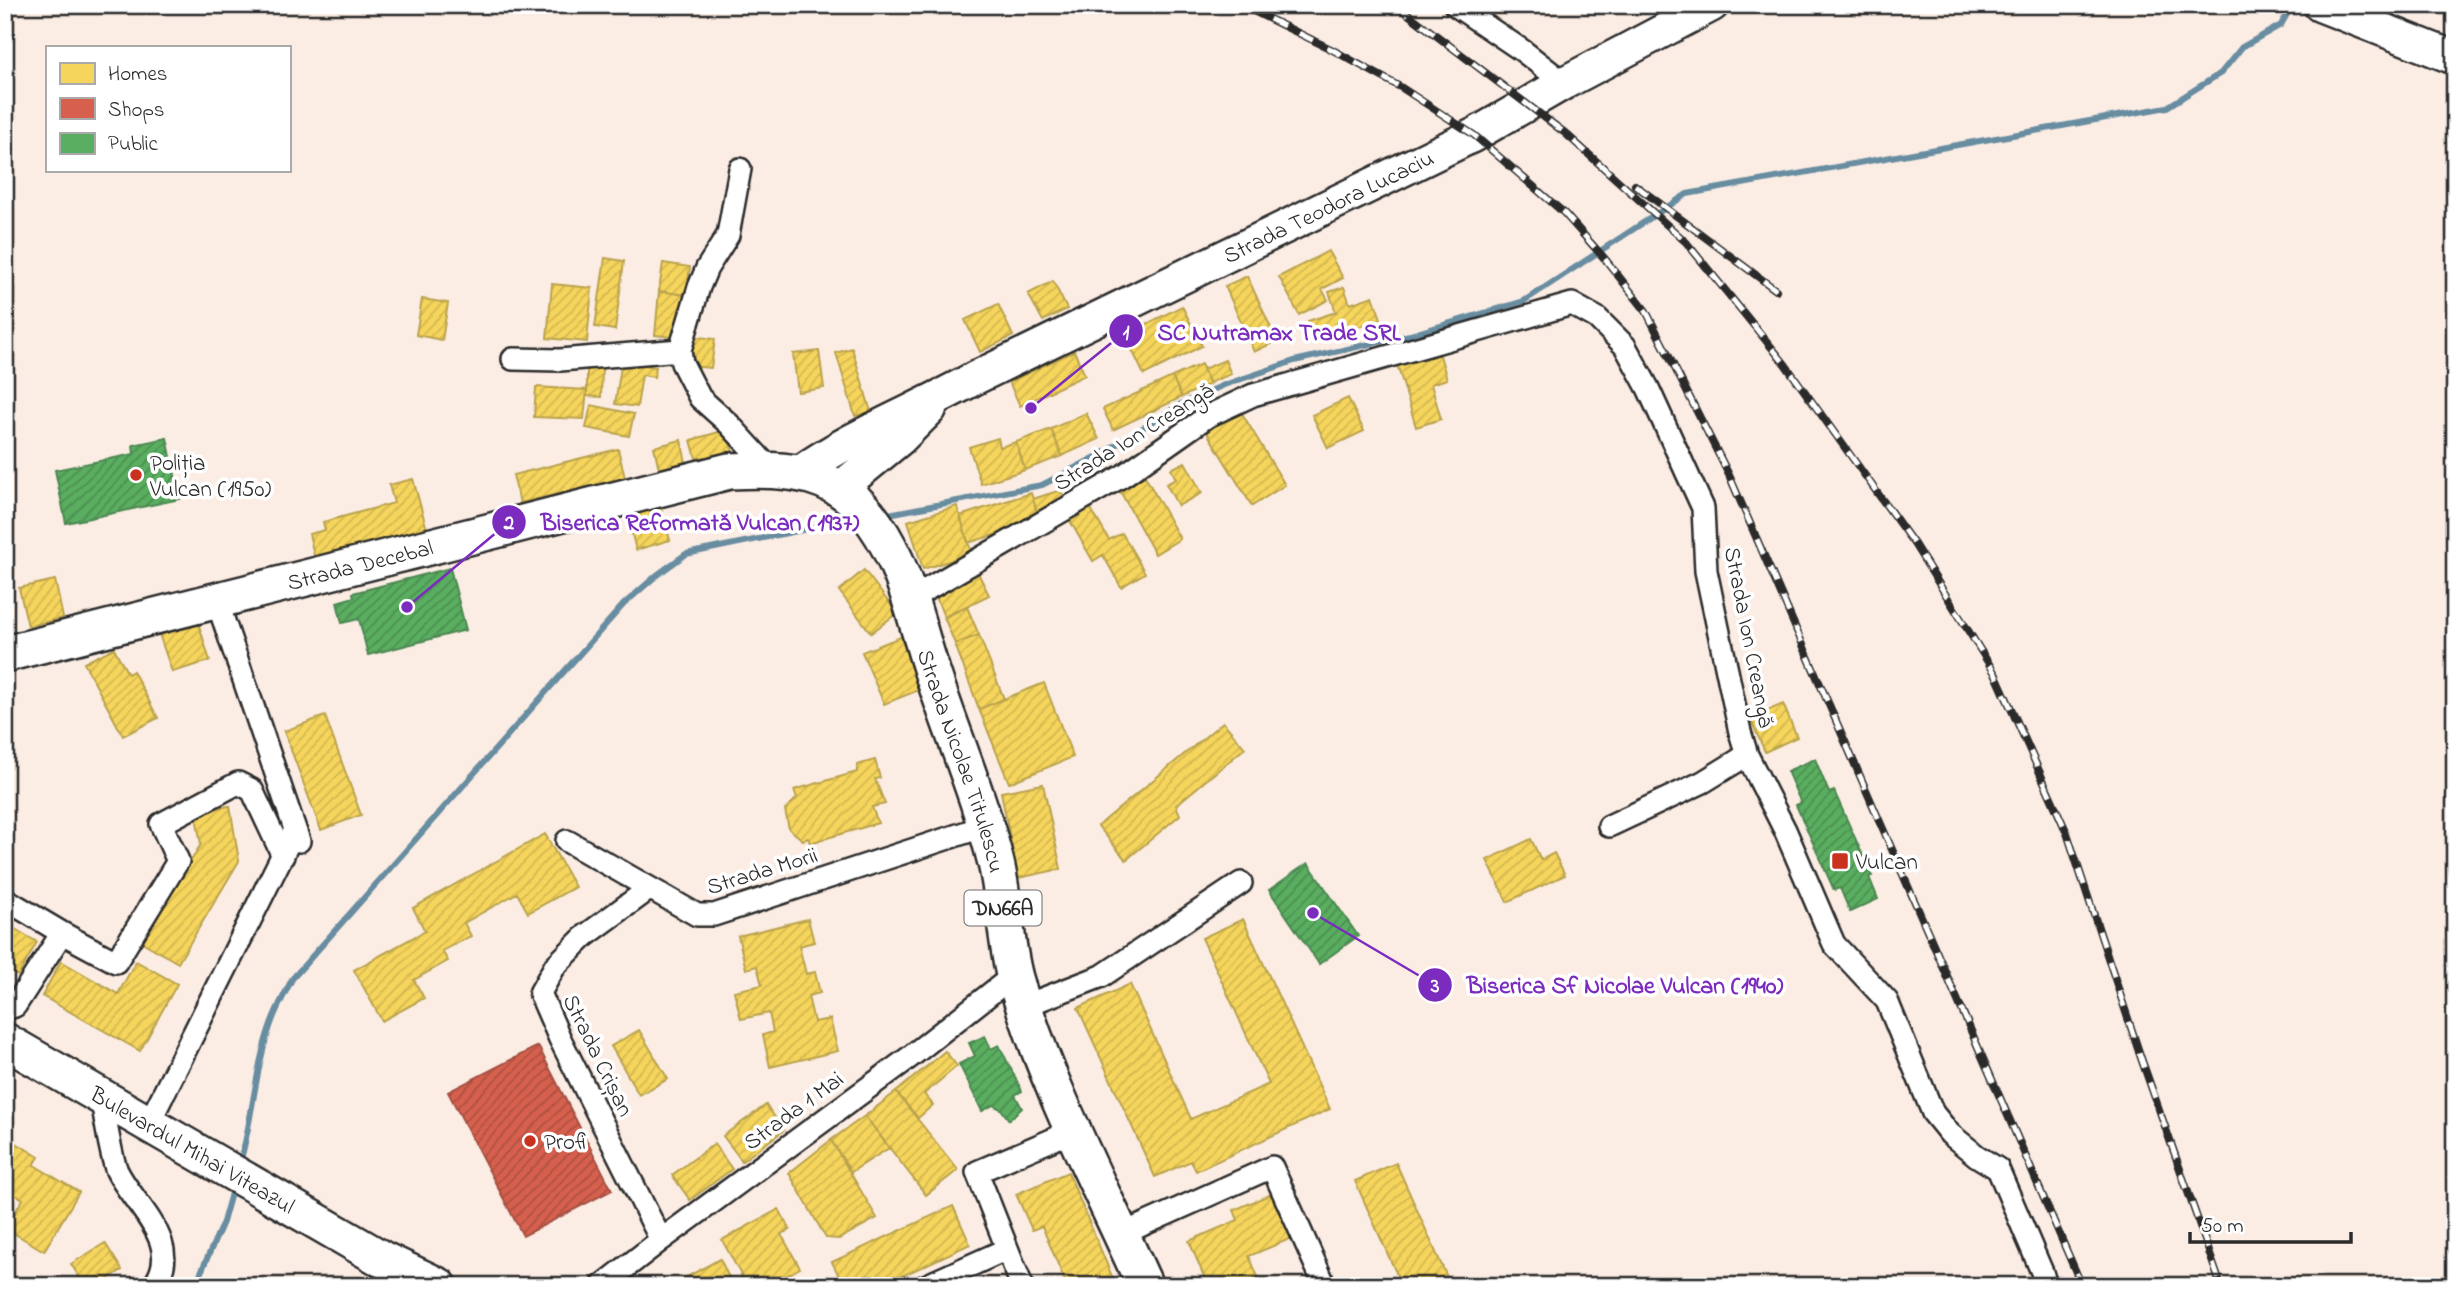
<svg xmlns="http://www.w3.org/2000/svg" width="2460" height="1291" viewBox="0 0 2460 1291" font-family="'Indie Flower',sans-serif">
	<defs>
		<pattern id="homes-hatch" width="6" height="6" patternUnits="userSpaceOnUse" patternTransform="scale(1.75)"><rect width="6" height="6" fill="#f6d55c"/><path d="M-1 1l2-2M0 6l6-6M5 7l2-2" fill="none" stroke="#d3b750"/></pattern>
		<pattern id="shops-hatch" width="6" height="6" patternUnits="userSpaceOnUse" patternTransform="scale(1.75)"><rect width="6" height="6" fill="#d6604d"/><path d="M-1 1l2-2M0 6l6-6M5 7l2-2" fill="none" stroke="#ae4f40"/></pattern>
		<pattern id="public-hatch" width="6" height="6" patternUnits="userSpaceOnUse" patternTransform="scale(1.75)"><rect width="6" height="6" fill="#5aae61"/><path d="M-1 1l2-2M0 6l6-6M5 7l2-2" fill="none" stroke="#4b8e50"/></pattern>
	</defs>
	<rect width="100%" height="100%" fill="#fcede4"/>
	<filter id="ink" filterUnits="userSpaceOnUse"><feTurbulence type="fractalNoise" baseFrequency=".0143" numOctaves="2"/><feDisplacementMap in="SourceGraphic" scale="14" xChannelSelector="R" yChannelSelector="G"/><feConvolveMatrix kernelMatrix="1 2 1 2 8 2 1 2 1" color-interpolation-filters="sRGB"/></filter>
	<g filter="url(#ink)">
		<path fill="url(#homes-hatch)" stroke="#b9a24d" stroke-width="2" d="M1328 251 1343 278 1322 289 1328 300 1299 315 1279 277Z
			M605 258 624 261 615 330 595 327Z
			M663 263 690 267 686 295 659 291Z
			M1247 276 1277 341 1254 352 1225 286Z
			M1053 281 1067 309 1043 321 1028 294Z
			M552 284 592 288 587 342 547 338Z
			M1344 287 1350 304 1373 296 1381 319 1315 342 1308 321 1336 312 1329 292Z
			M659 291 686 295 680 338 655 335Z
			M422 299 448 303 442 340 416 335Z
			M998 304 1013 336 980 352 965 320Z
			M1182 306 1202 346 1144 375 1125 335Z
			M692 336 715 339 711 368 689 366Z
			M852 348 871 412 855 416 836 353Z
			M819 351 824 388 798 392 793 354Z
			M1074 351 1085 375 1020 406 1009 382Z
			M1439 352 1447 379 1431 384 1441 419 1416 427 1397 364Z
			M1225 360 1231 374 1209 383 1203 369Z
			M622 361 656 367 654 377 642 375 637 407 615 404Z
			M1201 364 1210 384 1182 397 1172 377Z
			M587 368H602L601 397 587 396Z
			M1172 377 1182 397 1113 430 1103 409Z
			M536 387 587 390 584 419 534 417Z
			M1348 398 1364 431 1328 448 1312 415Z
			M591 405 634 414 629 436 586 428Z
			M1240 410 1285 485 1252 506 1206 431Z
			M1086 413 1099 439 1062 456 1051 429Z
			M1051 429 1062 456 1025 470 1016 442Z
			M726 430 733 452 697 462 691 440Z
			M998 438 1000 447 1016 442 1025 470 981 484 969 447Z
			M681 440 686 462 659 469 654 447Z
			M618 449 625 478 520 503 513 475Z
			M1185 462 1202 493 1178 506 1166 484 1176 479 1171 469Z
			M1145 476 1180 539 1155 554 1120 491Z
			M413 479 428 533 316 563 309 534 325 530 323 522 394 503 389 485Z
			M1061 490 1067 507 1038 516 1033 499Z
			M1031 493 1040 521 968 543 960 516Z
			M660 505 670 540 636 550 627 515Z
			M957 506 972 554 923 569 908 521Z
			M1090 507 1109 540 1122 533 1145 573 1121 587 1103 555 1093 561 1069 519Z
			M864 570 897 613 871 633 839 591Z
			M978 573 989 595 944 617 935 594Z
			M55 580 63 618 28 626 19 588Z
			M967 607 979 635 955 644 944 617Z
			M198 622 210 661 172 672 159 634Z
			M979 635 1004 699 979 709 955 644Z
			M903 636 924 688 884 704 862 652Z
			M114 648 128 674 133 671 158 718 123 736 84 663Z
			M1044 683 1073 757 1009 783 979 709Z
			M1783 704 1797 737 1765 752 1750 718Z
			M325 716 361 815 321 830 284 731Z
			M1223 722 1245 748 1176 805 1180 815 1126 860 1098 826Z
			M875 760 880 778 875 779 885 804 872 807 878 823 810 843 808 838 803 840 789 829 785 810 797 798 794 790 857 772V765Z
			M1043 784 1061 869 1018 878 1001 792Z
			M230 806 239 861 178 963 142 942 201 844 195 811Z
			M545 834 575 887 528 913 517 893 464 923 471 936 442 951 448 961 414 980 424 998 382 1021 354 970 425 931 413 908Z
			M1531 839 1541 860 1554 853 1565 875 1507 902 1487 860Z
			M808 919 814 942 799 946 806 974 815 972 820 993 808 996 814 1022 830 1019 838 1051 770 1067 763 1035 773 1032 769 1013 741 1019 734 991 762 985 757 966 746 969 738 936Z
			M1243 919 1330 1109 1196 1171 1191 1161 1155 1177 1078 1008 1130 984 1191 1119 1269 1084 1202 938Z
			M5 923 37 942 18 976 5 969Z
			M61 961 118 994 136 961 177 984 140 1051 42 996Z
			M639 1030 668 1079 639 1095 611 1046Z
			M945 1051 957 1066 924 1094 933 1105 918 1118 896 1092Z
			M896 1092 958 1170 926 1195 865 1116Z
			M766 1105 784 1130 742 1161 723 1136Z
			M865 1116 889 1148 851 1172 831 1140Z
			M5 1136 39 1157 34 1165 79 1192 44 1251 5 1228 23 1199 5 1189Z
			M831 1140 877 1218 839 1239 826 1238 789 1173Z
			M714 1144 732 1169 690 1200 672 1175Z
			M1396 1163 1451 1286H1402L1355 1181Z
			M1068 1172 1116 1286H1067L1042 1226 1032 1230 1016 1194Z
			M1278 1191 1297 1236 1249 1256 1262 1286H1208L1189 1241 1238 1220 1234 1210Z
			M953 1206 970 1244 881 1286H844L832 1262Z
			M779 1209 790 1230 781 1234 800 1268 769 1286H747L722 1240Z
			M105 1243 122 1270 105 1281 108 1286H85L71 1264Z
			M720 1259 733 1286H670Z"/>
		<path fill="url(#shops-hatch)" stroke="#a35043" stroke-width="2" d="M538 1046 612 1190 523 1236 448 1092Z"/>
		<path fill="url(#public-hatch)" stroke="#4c8751" stroke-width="2" d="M167 438 180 499 66 523 55 470 134 454 133 445Z
			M450 568 466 630 368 655 359 619 342 623 337 602 354 597 353 593Z
			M1815 759 1829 793 1834 791 1872 876 1869 877 1878 899 1850 912 1840 888 1834 890 1796 805 1801 803 1787 771Z
			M1308 863 1358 936 1319 964 1269 890Z
			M985 1036 991 1049 999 1045 1022 1091 1015 1095 1022 1108 1009 1120 1001 1109 993 1105 982 1111 959 1064 975 1056 969 1043Z"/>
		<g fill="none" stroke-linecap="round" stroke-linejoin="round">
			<path stroke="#678da1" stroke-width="6" d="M883 515 1042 485 1098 456 1181 404 1224 385 1294 361 1410 335 1524 301 1687 194 2167 107 2221 73 2242 47 2281 25 2292 5
				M240 1163C253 1117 255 1068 271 1024 276 1009 285 994 292 979L624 604 657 575 686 554 855 519
				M195 1286 223 1222 233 1186"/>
			<defs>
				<path id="street" d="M1455 5 1523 51 1564 83
					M740 169 728 235 707 268 699 287 680 350 682 363 700 398 729 424 770 469
					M513 359 560 360 680 350
					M912 598 1124 475 1208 416 1253 395 1572 304 1597 318 1625 346 1648 388 1703 508 1706 571 1740 732 1747 755 1785 830 1834 944 1887 1001 1933 1113 1950 1134 1977 1156 1998 1169 2042 1272 2046 1286
					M217 601 299 841
					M1609 826 1703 782 1747 755
					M567 841 697 915H714L985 826
					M649 889 585 936 555 966 540 993 560 1039 661 1240
					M5 899 62 933 15 1006 5 1009
					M62 933 116 962 178 861 161 824 238 783 252 790 283 856
					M1024 1006 1102 976 1241 883
					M101 1096C105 1115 110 1155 117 1171 134 1206 186 1245 153 1286
					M149 1123 295 830
					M1122 1234 1272 1167 1325 1286
					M602 1286 661 1240 910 1057 1014 975
					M925 1286 1007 1249
					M1022 1286 977 1172 1075 1130"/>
				<g id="secondary">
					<path d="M2320 5 2455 58"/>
					<path id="s1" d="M799 473C855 433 916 411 975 378L1474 135 1564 83 1712 5"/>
					<path d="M839 489 900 439 930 409"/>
				</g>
				<g id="primary">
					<path id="s2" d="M5 654 729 471C789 468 838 470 875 524 904 565 914 615 929 662 950 729 979 794 996 863 1005 901 1005 941 1015 978 1045 1083 1100 1186 1145 1286"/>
					<path id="s3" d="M5 1041 382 1259 439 1286"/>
				</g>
			</defs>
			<use href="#street" stroke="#2b2b2b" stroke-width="26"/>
			<use href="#secondary" stroke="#2b2b2b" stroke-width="37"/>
			<use href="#primary" stroke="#2b2b2b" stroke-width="40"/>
			<use href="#street" stroke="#fff" stroke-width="21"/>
			<use href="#secondary" stroke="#fff" stroke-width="32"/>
			<use href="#primary" stroke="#fff" stroke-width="35"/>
			<defs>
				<path id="rail" d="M1241 5 1331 49 1402 88 1474 135 1564 213 1605 259 1646 311 1729 475 2082 1286
					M1396 5 1565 133 1686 242 1785 364 1914 544 1996 675 2067 833 2141 1058 2221 1286
					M1635 185 1776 290"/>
			</defs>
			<use href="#rail" stroke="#2b2b2b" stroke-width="8"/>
			<use href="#rail" stroke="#fff" stroke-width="5" stroke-dasharray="16" stroke-linecap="butt"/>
		</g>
	</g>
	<g fill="#c8321e" stroke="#fff" stroke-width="2.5">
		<circle cx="136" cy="475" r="7"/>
		<rect x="1831" y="852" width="18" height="18" rx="3.5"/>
		<circle cx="530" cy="1141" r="7"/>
	</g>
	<g text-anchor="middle" stroke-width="7" stroke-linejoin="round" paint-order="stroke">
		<rect fill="#fff" stroke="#6b6b6b" stroke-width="2" x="964.5" y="890.5" width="77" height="35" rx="5"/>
		<g font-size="21" font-weight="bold" fill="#2b2b2b">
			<text x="1003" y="915">DN66A</text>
		</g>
		<g font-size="23" fill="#2b2b2b" stroke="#fff">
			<text dy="8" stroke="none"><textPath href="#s1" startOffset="593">Strada Teodora Lucaciu</textPath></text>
			<text transform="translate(1133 436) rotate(-32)" y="8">Strada Ion Creangă</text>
			<text dy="8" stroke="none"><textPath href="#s2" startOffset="366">Strada Decebal</textPath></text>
			<text transform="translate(1750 637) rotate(79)" y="8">Strada Ion Creangă</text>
			<text dy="8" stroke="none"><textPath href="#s2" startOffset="1164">Strada Nicolae Titulescu</textPath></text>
			<text transform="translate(762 870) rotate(-17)" y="8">Strada Morii</text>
			<text transform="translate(599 1055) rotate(64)" y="8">Strada Crișan</text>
			<text transform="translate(793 1110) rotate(-36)" y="8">Strada 1 Mai</text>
			<text dy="8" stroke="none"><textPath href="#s3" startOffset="217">Bulevardul Mihai Viteazul</textPath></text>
		</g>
		<g font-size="23" fill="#2b2b2b" stroke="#fff" text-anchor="start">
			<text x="150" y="470">Poliția<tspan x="150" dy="26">Vulcan (1950)</tspan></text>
			<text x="1856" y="869">Vulcan</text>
			<text x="544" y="1149">Profi</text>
		</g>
	</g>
	<path fill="none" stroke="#7b2cbf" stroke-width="2.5" d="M1031 408L1126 331M407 607L509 522M1313 913L1435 985"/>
	<g fill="#7b2cbf" stroke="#fff" stroke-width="2.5">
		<circle cx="1031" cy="408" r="7"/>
		<circle cx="407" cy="607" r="7"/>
		<circle cx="1313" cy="913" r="7"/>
		<circle cx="1126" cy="331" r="18"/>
		<circle cx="509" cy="522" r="18"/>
		<circle cx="1435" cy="985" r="18"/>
	</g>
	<g font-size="21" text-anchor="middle" font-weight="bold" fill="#fff">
		<text x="1126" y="339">1</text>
		<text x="509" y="529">2</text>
		<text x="1435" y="992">3</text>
	</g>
	<g font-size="24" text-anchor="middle" font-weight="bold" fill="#7b2cbf" stroke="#fff" stroke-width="7" stroke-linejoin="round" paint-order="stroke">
		<text x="1279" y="340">SC Nutramax Trade SRL</text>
		<text x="700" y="530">Biserica Reformată Vulcan (1937)</text>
		<text x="1625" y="993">Biserica Sf Nicolae Vulcan (1940)</text>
	</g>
	<rect width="2460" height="1291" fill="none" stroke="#fff" stroke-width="28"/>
	<rect x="14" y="14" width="2432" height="1263" fill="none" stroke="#2b2b2b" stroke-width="2.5" filter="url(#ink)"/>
	<rect x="46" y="46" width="245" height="126" fill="#ffffff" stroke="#aaaaaa" stroke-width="2"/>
	<rect x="60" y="63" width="35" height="21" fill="#f6d55c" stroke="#aaaaaa" stroke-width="2"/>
	<text x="108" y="80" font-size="21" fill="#2b2b2b">Homes</text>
	<rect x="60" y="98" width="35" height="21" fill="#d6604d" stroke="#aaaaaa" stroke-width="2"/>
	<text x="108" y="116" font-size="21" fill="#2b2b2b">Shops</text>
	<rect x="60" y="133" width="35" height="21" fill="#5aae61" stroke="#aaaaaa" stroke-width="2"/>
	<text x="108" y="150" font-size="21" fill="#2b2b2b">Public</text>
	<path d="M2190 1232v10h161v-10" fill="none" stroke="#2b2b2b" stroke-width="3.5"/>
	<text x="2201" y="1232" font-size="21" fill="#2b2b2b" stroke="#ffffff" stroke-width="5" paint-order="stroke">50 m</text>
</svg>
